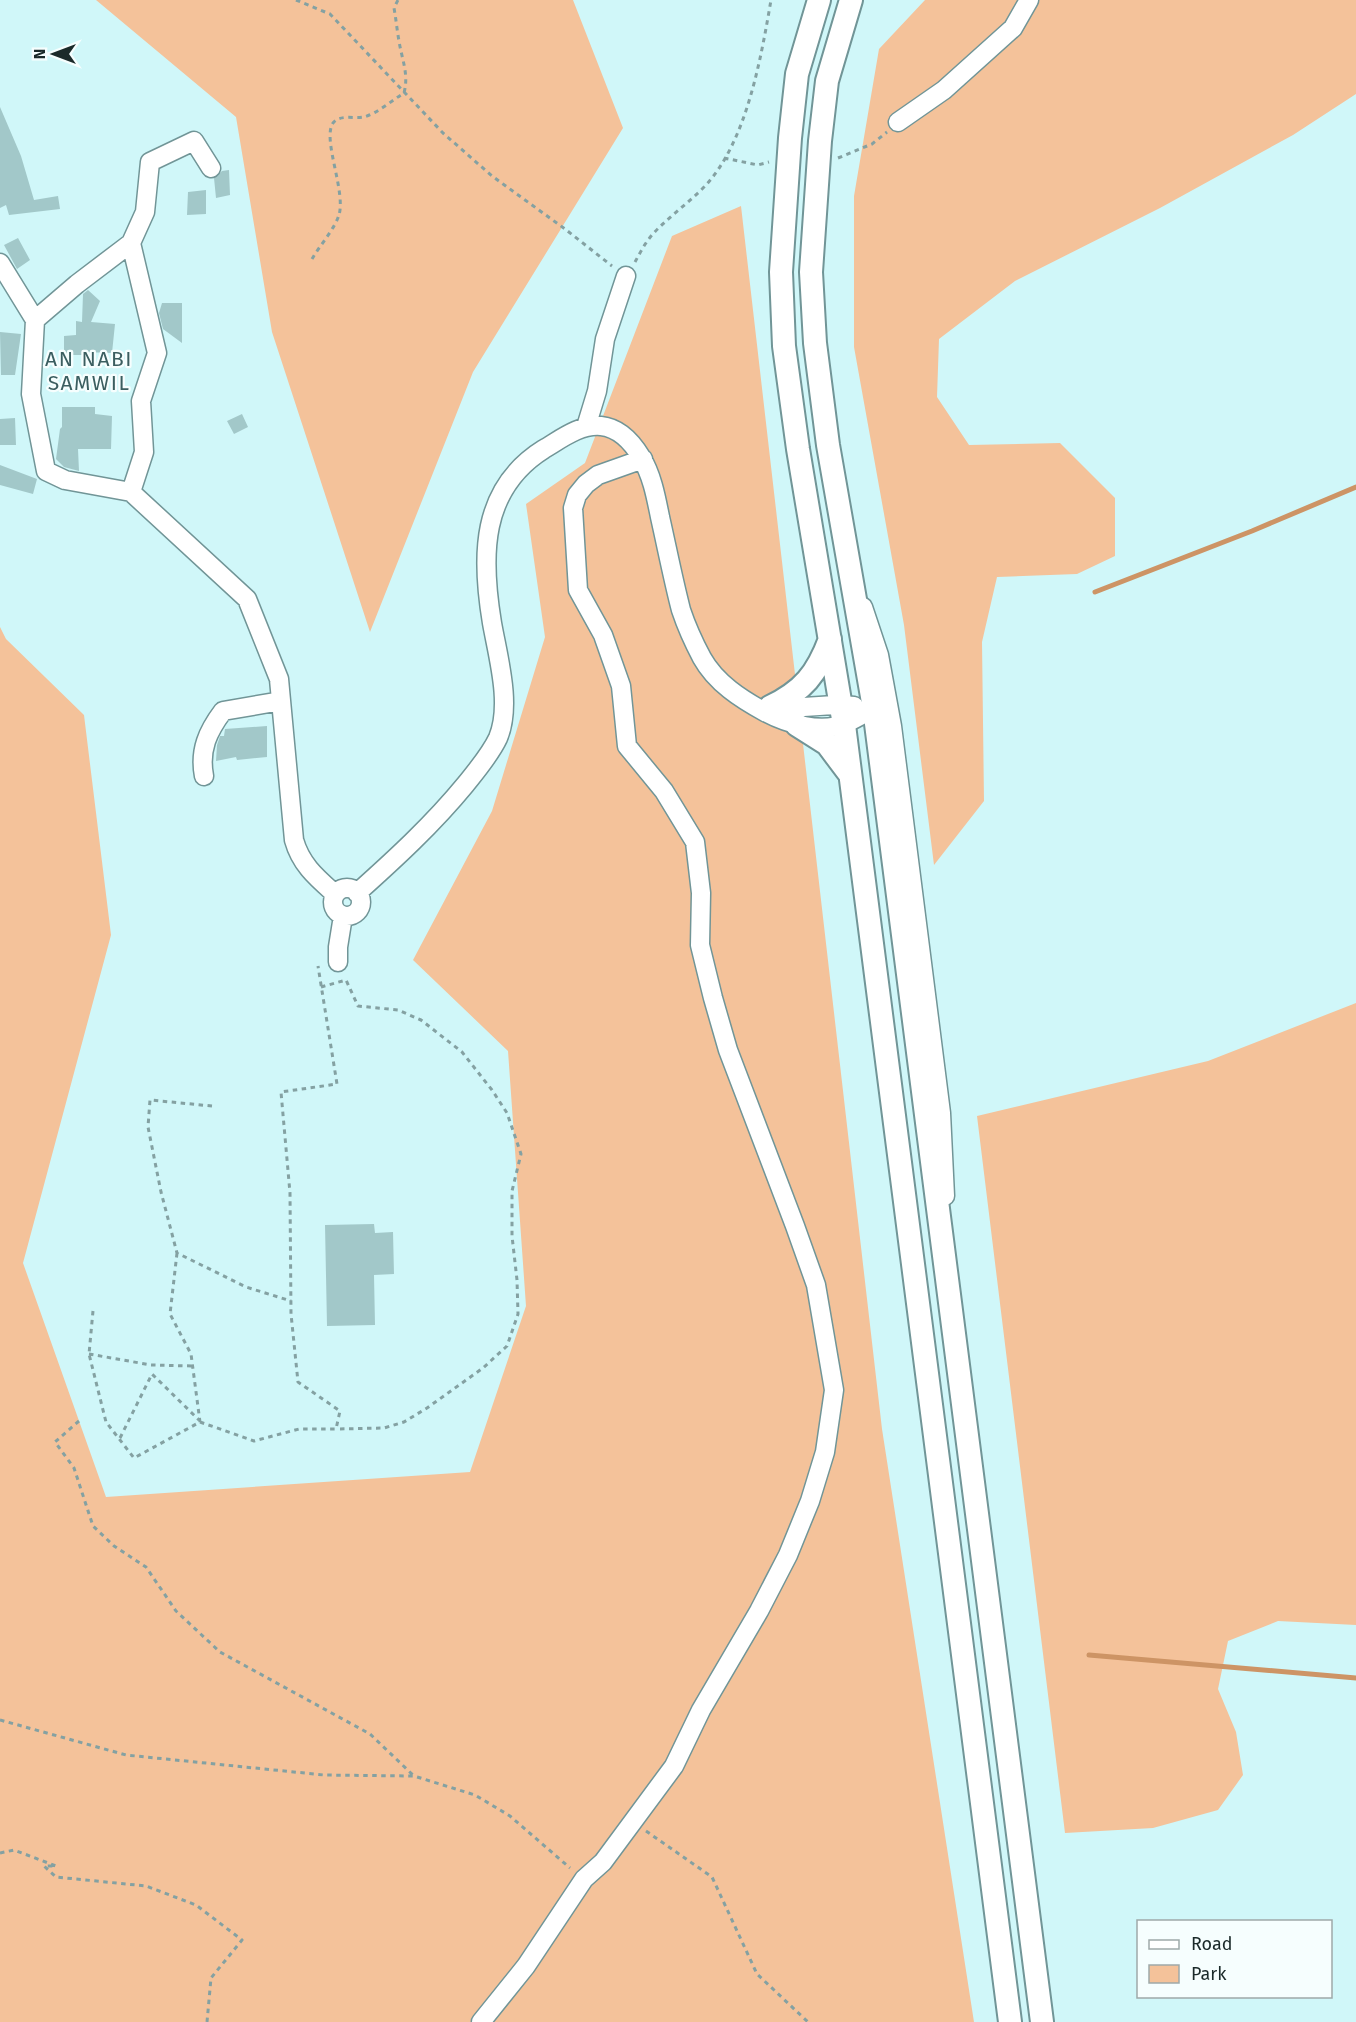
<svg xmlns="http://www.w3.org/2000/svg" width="1356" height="2022" viewBox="0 0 1356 2022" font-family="'Fira Sans',sans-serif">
	<rect width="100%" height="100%" fill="#d0f7f9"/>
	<path fill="#f4c29a" d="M96 0H573L623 128 473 372 370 632 272 332 236 117Z
		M925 0H1356V94L1293 135 1160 208 1015 281 939 339 937 397 969 445 1060 443 1115 498V556L1077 574 997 577 982 642 984 801 934 865 904 625 854 347V196L879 49Z
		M741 206 882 1429 974 2022H0V627L6 639 84 715 111 935 23 1263 106 1497 470 1472 526 1306 508 1051 413 960 492 811 545 637 526 504 585 463 672 236Z
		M1356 1003V1625L1278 1621 1228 1641 1218 1689 1236 1732 1243 1775 1218 1810 1153 1828 1065 1833 977 1116 1208 1061Z"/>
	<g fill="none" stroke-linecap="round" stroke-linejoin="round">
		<path stroke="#cd9465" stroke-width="5" d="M1095 592 1252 531 1356 487
			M1089 1655 1356 1678"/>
	</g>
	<path fill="#a2c8c9" d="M0 107 21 156 34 200 58 196 60 209 9 215 6 205 0 208Z
		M229 170 230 195 216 198 214 178 222 171Z
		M206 190V214L187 215 188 192Z
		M18 238 30 260 17 269 4 245Z
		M88 290 100 301 91 322 115 324 112 353 84 352 83 355H64V336L76 335V321L82 322 83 294Z
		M162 303H182V343L163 329 159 313Z
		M0 332 21 334 15 375H1Z
		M62 407H95V414L112 416 111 449H78L79 471 64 467 56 459 60 429 62 427Z
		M242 414 248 427 234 434 227 421Z
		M15 418 16 445H0V419Z
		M0 465 37 479 33 494 0 485Z
		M267 726V757L237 760 236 757 216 761 217 745 220 736H224L225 729Z
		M374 1224 375 1233 393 1232 394 1274 374 1275 375 1325 327 1326 325 1225Z"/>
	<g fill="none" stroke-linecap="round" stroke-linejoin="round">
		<defs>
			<path id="minor" d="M898 122 944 90 1013 28 1029 0
				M0 263 35 320 31 394 46 471 65 480 131 492 247 599 279 679 294 840C301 865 317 878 335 894
				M35 320 77 284 131 243
				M586 427 597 391 605 339 626 276
				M131 492 144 452 141 401 157 353 131 243 145 212 150 162 194 141 211 168
				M863 607 879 655 892 726 941 1113 945 1196
				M768 707C797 710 826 703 854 706
				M204 776C199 750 208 731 223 711L281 701
				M333 902a14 14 0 1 1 28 0a14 14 0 1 1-28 0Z
				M357 893C395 859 433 824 465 785 477 770 490 755 498 738 512 705 498 657 492 623 481 557 480 489 544 449 561 439 580 424 601 426 620 428 632 442 641 457 652 475 656 497 660 517 667 548 673 579 681 610 686 625 694 643 702 658 716 683 741 699 765 712 787 724 822 734 846 723 856 719 865 713 874 708
				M338 962V947L343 916
				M481 2022 526 1966 584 1879 603 1862 674 1766 701 1710 759 1611 788 1555 810 1501 825 1452 834 1390 816 1285 795 1226 728 1050 713 998 700 945 701 893 695 842 664 791 627 746 621 686 603 635 578 590 573 508 577 495 586 484 598 475 643 459"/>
			<path id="major" d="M819 0 797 74 790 138 781 272 784 346 798 449 844 725 1010 2022
				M851 0 827 81 820 141 811 272 815 343 828 445 874 708 1042 2022
				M770 707C803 691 817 674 830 639
				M797 725 827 744 848 772"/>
		</defs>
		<use href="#minor" stroke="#719597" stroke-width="21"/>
		<use href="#major" stroke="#719597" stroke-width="26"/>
		<path stroke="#84a1a2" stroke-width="3" stroke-dasharray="4.5 4.5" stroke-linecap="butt" d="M296 0 330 14 443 133 492 176 565 229 612 266
			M724 158 758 165 769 162
			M838 158 872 144 887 132
			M312 259C320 245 334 230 339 215 346 191 322 139 333 123 340 114 354 119 364 117 378 113 391 101 404 93 409 74 402 60 399 41 397 30 396 19 394 8L398 0
			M635 262C640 253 645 243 652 235 668 217 689 203 706 185 747 140 761 58 771 0
			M321 987 346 980 358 1006 398 1010 421 1020 462 1052 492 1090 507 1113 521 1154 512 1191V1236L517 1280 518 1314 507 1346 483 1368 427 1408 404 1422 384 1428 336 1429
			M212 1106 150 1100 148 1127 161 1192 177 1253 246 1287 291 1301
			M177 1253 170 1314 191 1354 200 1422
			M93 1311 89 1354 106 1422 134 1458 200 1422 254 1441 299 1429H336L340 1411 298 1382 291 1314 290 1193 281 1092 337 1084 318 966
			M89 1354 151 1365 194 1366
			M79 1421 55 1442 74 1468 93 1526 114 1546 146 1567 176 1611 220 1652 370 1734 414 1776
			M120 1438 152 1374 199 1420
			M0 1720 126 1755 324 1775 414 1776 475 1795 510 1816 570 1868
			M646 1831 712 1877 757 1974 808 2022
			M0 1853 14 1850 56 1866H44L56 1877 146 1886 196 1905 242 1940 211 1978 207 2022"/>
		<use href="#minor" stroke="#fff" stroke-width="18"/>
		<use href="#major" stroke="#fff" stroke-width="22"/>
	</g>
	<g text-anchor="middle" stroke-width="4.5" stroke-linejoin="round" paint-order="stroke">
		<g font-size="21" letter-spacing="1.5" fill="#3b5e60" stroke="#f6fefe">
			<text x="89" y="366">AN NABI<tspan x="89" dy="24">SAMWIL</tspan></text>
		</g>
	</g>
	<rect x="1137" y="1920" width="195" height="78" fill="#f6fefe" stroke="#9ea9a9" stroke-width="1.5"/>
	<rect x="1149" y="1940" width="30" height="9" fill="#ffffff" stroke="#9ea9a9" stroke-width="1.5"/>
	<text x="1191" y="1950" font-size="18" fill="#1b2a2a">Road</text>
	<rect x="1149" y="1965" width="30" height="18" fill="#f4c29a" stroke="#9ea9a9" stroke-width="1.5"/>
	<text x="1191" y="1980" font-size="18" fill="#1b2a2a">Park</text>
	<g transform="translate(54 54) rotate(270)" stroke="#f6fefe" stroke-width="4.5" paint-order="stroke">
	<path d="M0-4.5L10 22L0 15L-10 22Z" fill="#1b2a2a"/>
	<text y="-9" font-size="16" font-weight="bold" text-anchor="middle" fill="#1b2a2a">N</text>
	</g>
</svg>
